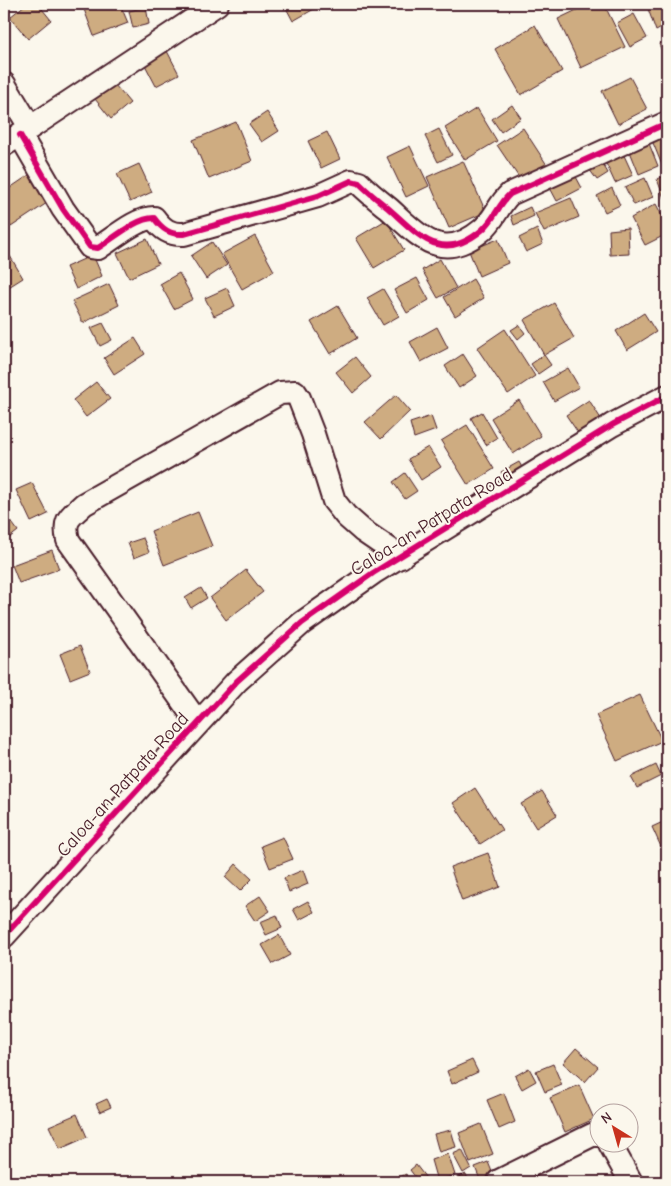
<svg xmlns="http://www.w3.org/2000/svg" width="671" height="1186" viewBox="0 0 671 1186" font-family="'Comic Neue',sans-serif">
	<rect width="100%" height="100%" fill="#fbf7ec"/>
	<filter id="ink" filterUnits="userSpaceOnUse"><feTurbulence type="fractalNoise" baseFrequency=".02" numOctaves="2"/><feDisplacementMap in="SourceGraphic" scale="10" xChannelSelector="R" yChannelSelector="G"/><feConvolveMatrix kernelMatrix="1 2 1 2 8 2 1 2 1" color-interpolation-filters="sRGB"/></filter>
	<g filter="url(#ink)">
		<path fill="#ceac81" stroke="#4a1f2b" d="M26 4H38L51 20 28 39 10 17Z
			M82 4H120L128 23 94 36Z
			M284 4H311L314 9 293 21Z
			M589 4H604L625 47 581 68 558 19Z
			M654 4H667V25L656 31 647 6Z
			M146 7 149 24 133 28 129 11Z
			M634 14 647 38 630 47 617 23Z
			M535 25 562 71 521 95 495 49Z
			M667 41V63L659 44Z
			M167 51 179 74 156 86 144 63Z
			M630 77 647 109 618 124 602 91Z
			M110 79 130 103 111 119 91 94Z
			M512 105 521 118 501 132 492 119Z
			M477 108 497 141 465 160 445 128Z
			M267 112 279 131 262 142 249 124Z
			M236 122 252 161 209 179 193 140Z
			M523 128 547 165 522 182 497 145Z
			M439 129 452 155 438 162 425 136Z
			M327 132 340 159 321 168 308 141Z
			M667 132V163L662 165 651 138Z
			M648 141 658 166 639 174 629 149Z
			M410 146 429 186 406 197 387 157Z
			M622 151 633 175 615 183 604 159Z
			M599 158 608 173 597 180 587 166Z
			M463 161 486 212 449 228 427 177Z
			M139 164 152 192 130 202 117 174Z
			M32 173 50 201 11 227 4 215V192Z
			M574 173 582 188 557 201 549 186Z
			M667 175V196L664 198 657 179Z
			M645 178 653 197 634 205 625 187Z
			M612 188 620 205 605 212 597 196Z
			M571 198 579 217 544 232 535 213Z
			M656 204 667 225V234L645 245 631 218Z
			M530 207 534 216 514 225 511 216Z
			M386 220 404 250 374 268 356 238Z
			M628 228 629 254 610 255 609 230Z
			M537 229 543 244 526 252 519 238Z
			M255 236 274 271 242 289 222 254Z
			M147 239 158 264 129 278 117 253Z
			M498 239 508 263 479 276 469 251Z
			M212 242 227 265 206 279 191 256Z
			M93 255 102 276 76 289 66 267Z
			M10 256 23 278 4 290V260Z
			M440 259 456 288 438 298 422 270Z
			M179 273 193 299 174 309 160 284Z
			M417 278 429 300 407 313 394 290Z
			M473 279 484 298 455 316 444 297Z
			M109 284 119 305 83 323 72 301Z
			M227 288 235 306 214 316 205 298Z
			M383 289 399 316 383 325 367 298Z
			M554 303 574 338 544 355 524 320Z
			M338 306 357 338 330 354 311 322Z
			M644 313 656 332 627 350 616 331Z
			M103 323 112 340 100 346 91 328Z
			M519 325 525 333 518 339 511 330Z
			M437 327 448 348 421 362 410 342Z
			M505 329 535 376 508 394 477 348Z
			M135 338 145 354 114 374 104 358Z
			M463 354 477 376 459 388 445 366Z
			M544 355 551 365 538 374 531 364Z
			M355 357 371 377 353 393 336 372Z
			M568 368 579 387 554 401 543 382Z
			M96 382 110 399 86 417 73 400Z
			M396 395 410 411 381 439 365 422Z
			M519 400 541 436 513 454 491 418Z
			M589 400 603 422 581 437 566 415Z
			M482 412 497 438 486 445 471 418Z
			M431 416 436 430 414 438 410 423Z
			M467 425 494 469 468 485 441 441Z
			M428 447 441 467 421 480 408 459Z
			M519 462 524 471 507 481 501 472Z
			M405 473 417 491 405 499 393 482Z
			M32 483 48 514 31 522 16 490Z
			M198 512 212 546 164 565 151 531Z
			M7 516 18 531 4 542V519Z
			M143 538 149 552 134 558 128 543Z
			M52 550 59 569 19 583 12 565Z
			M246 570 263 592 226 620 210 598Z
			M201 588 207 598 191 608 185 598Z
			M80 646 90 671 70 679 60 654Z
			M640 695 662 741 617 761 596 715Z
			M656 765 661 776 637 788 631 777Z
			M475 788 502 830 480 844 453 803Z
			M542 791 557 815 536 828 521 804Z
			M665 821 667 826V847L662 849 652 827Z
			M283 837 293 859 270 868 261 846Z
			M488 853 500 887 462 901 450 867Z
			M236 864 252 879 240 891 225 877Z
			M303 870 308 884 289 892 284 878Z
			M260 896 270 911 255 921 245 906Z
			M308 901 314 912 299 920 293 909Z
			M277 915 282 928 266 935 260 922Z
			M279 935 290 955 273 964 262 945Z
			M576 1048 598 1067 585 1082 563 1063Z
			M472 1060 478 1072 452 1084 447 1071Z
			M553 1064 562 1085 545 1092 536 1071Z
			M529 1068 536 1081 522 1089 515 1076Z
			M579 1085 594 1119 565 1132 550 1098Z
			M504 1093 515 1122 499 1129 487 1100Z
			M107 1099 111 1107 100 1112 96 1104Z
			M77 1114 87 1137 60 1149 49 1126Z
			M481 1124 493 1154 470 1163 459 1133Z
			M451 1130 456 1147 439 1152 434 1134Z
			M462 1150 471 1168 463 1173 453 1154Z
			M448 1154 455 1175 437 1181 431 1160Z
			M488 1162 495 1179 481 1182 475 1167Z
			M416 1165 426 1178 420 1182H419L410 1170Z
			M406 1174 409 1182H395L394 1180Z
			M466 1174 469 1182H447Z"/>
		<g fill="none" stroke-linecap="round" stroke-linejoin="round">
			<defs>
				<path id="minor" d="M4 84 30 127
					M20 135 63 209 90 247 98 248C113 239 136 218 154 218 162 229 170 235 184 234L318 196 351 181 359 183C368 192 378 200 388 208 400 218 421 241 437 244 453 249 470 240 482 230 495 219 498 205 510 194L667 123
					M4 145 217 4
					M198 723 68 540C63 519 70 517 84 504L280 393 295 392 299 398 313 434 334 501 346 516 363 531 401 557
					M4 936 237 681 302 623 373 573 612 425 667 396
					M610 1144 631 1182
					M499 1181 592 1135H598"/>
			</defs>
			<use href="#minor" stroke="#4a1f2b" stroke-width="26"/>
			<use href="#minor" stroke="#fbf7ec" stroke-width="22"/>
			<defs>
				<path id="cycleway" d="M20 135 63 209 90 247 98 248C113 239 136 218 154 218 162 229 170 235 184 234L318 196 351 181 359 183C368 192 378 200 388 208 400 218 421 241 437 244 453 249 470 240 482 230 495 219 498 205 510 194L667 123
					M4 936 237 681 302 623 373 573 612 425 667 396"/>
			</defs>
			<use href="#cycleway" stroke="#fbf7ec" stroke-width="9"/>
			<use href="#cycleway" stroke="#d6006c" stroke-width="6"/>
		</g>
	</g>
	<g text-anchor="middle" stroke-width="4" stroke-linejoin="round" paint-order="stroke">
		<g font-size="19" fill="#4a1f2b" stroke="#fbf7ec">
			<text transform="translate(431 521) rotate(-32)" y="7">Caloa-an Patpata Road</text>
			<text transform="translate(122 784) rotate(-48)" y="7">Caloa-an Patpata Road</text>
		</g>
	</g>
	<rect width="671" height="1186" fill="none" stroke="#fbf7ec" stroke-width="20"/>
	<rect x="10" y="10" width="651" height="1166" fill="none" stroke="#4a1f2b" stroke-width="2" filter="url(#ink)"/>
	<g transform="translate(614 1128) rotate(323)"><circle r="24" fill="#fbf7ec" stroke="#b4a19f"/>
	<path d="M0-4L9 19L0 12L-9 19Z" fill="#c8321e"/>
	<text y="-8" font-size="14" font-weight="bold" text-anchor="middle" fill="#4a1f2b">N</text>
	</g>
</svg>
